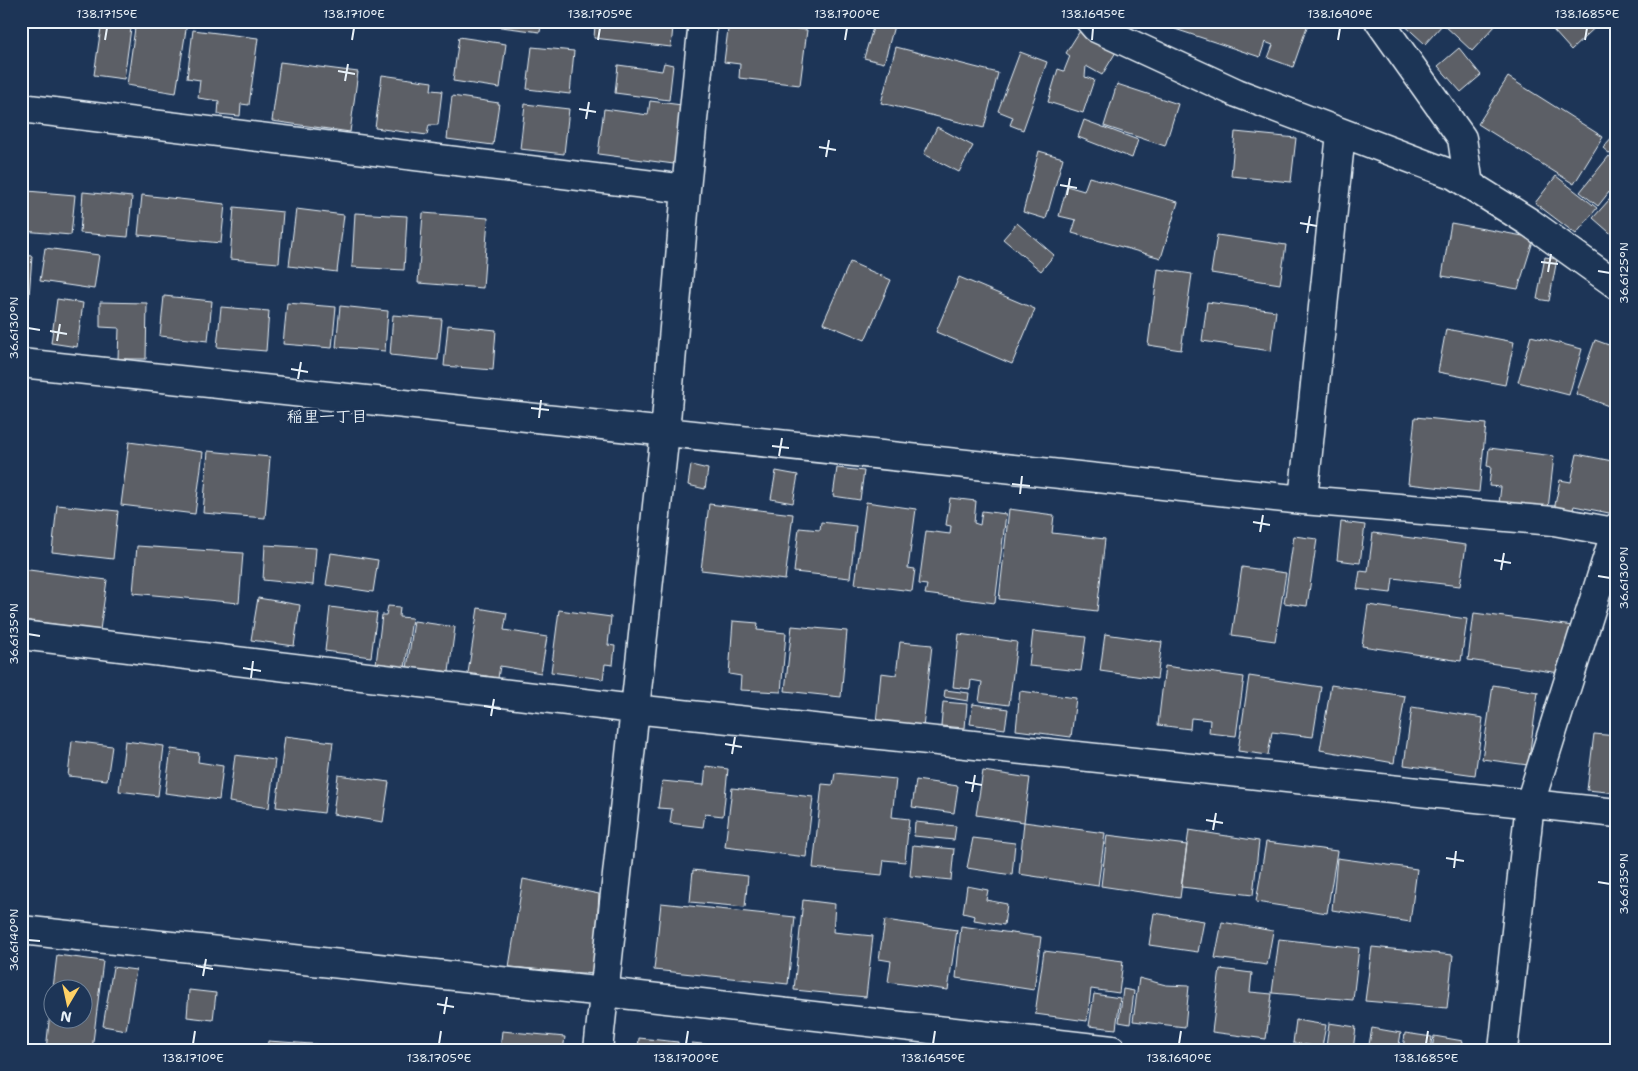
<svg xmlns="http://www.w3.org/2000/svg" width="1638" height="1071" viewBox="0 0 1638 1071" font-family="'Shantell Sans','Klee One',sans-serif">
	<rect width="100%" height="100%" fill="#1d3557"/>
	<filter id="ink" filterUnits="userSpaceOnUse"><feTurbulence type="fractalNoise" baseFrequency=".02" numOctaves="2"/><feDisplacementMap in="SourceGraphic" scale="10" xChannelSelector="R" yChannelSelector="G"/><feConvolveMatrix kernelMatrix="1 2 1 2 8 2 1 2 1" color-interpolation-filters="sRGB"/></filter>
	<g filter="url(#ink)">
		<path fill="#5b5f66" stroke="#e8f1f8" d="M102 21H132L124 79 94 75Z
			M136 21 187 23 176 93 127 85Z
			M478 21H542L540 32 478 24Z
			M578 21H650V24L673 27 671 47 594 38 595 25 577 23Z
			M729 21 807 30 800 85 739 78 740 64 724 62Z
			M875 21 895 22 884 63 864 58Z
			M1177 21H1309L1293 67 1268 58 1273 45 1265 42 1260 57 1175 29Z
			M1400 21H1494L1497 24 1472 51 1443 24 1425 44Z
			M1545 21H1602L1571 50Z
			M1083 26 1119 47 1102 75 1086 66 1085 77 1094 80 1083 113 1048 102 1058 69 1064 71 1070 56 1066 53Z
			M193 30 258 38 249 105 241 104 240 116 218 114 219 101 198 98 200 80 187 78Z
			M459 37 506 44 500 88 453 81Z
			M532 47 574 51 570 94 527 89Z
			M896 47 998 73 984 128 881 103Z
			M1459 48 1481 75 1461 92 1438 66Z
			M1020 52 1047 62 1023 130 1010 125 1013 117 998 111Z
			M280 62 358 72 350 132 272 121Z
			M664 63 673 65 669 100 615 93 618 65 662 71Z
			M382 75 432 82 431 90 442 91 438 125H429L427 135 375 128Z
			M1508 77 1603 137 1574 184 1478 124Z
			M1117 84 1178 104 1165 146 1104 126Z
			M452 96 499 103 493 145 447 139Z
			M650 101 682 105 674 164 598 154 604 109 648 115Z
			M525 104 569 109 564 154 520 149Z
			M1084 120 1138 140 1132 158 1078 137Z
			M937 127 973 146 959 172 924 154Z
			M1235 132 1296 138 1291 182 1231 176Z
			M1617 133V160L1603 148Z
			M1039 151 1063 158 1046 219 1023 212Z
			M1609 156 1617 162V182L1598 206 1580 192Z
			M1556 176 1597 208 1576 234 1535 203Z
			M1089 177 1178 202 1161 258 1072 233 1076 220 1059 216 1067 186 1084 191Z
			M27 191 75 195 71 235 23 231Z
			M1617 191V239L1593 218Z
			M83 192 132 197 128 237 80 233Z
			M142 195 225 204 221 243 138 235Z
			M234 207 283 212 279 263 230 259Z
			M296 209 344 215 337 272 289 266Z
			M355 213 407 216 404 270 352 267Z
			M423 213 488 218 483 288 418 283Z
			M1017 223 1054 255 1041 271 1003 239Z
			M1451 223 1534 238 1518 289 1442 276Z
			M1217 235 1286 245 1280 284 1211 273Z
			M45 248 99 255 94 289 40 281Z
			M21 255 32 256 29 297 21 296Z
			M1545 257 1557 259 1549 301 1537 299Z
			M850 262 891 280 865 340 823 323Z
			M1158 269 1192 274 1181 350 1148 345Z
			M959 277 1035 309 1012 364 936 332Z
			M164 296 212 301 208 341 160 336Z
			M57 299 83 303 77 347 51 343Z
			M100 302 147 303 146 359H118L119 328 100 327Z
			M1207 302 1276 311 1271 351 1202 341Z
			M287 303 336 307 332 348 283 344Z
			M340 306 388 311 385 351 336 347Z
			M221 307 269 311 266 351 217 347Z
			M393 315 442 319 438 360 390 355Z
			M448 325 496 330 493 370 444 366Z
			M1446 329 1514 342 1505 385 1438 372Z
			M1531 336 1582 349 1569 395 1518 382Z
			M1595 340 1617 348V409L1576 394Z
			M1415 417 1486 424 1479 492 1408 484Z
			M129 442 203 452 195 514 121 505Z
			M1489 448 1554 456 1548 509 1499 503 1501 487 1489 486 1491 467 1487 466Z
			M208 451 270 457 265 518 203 513Z
			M1577 454 1617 462V501L1614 514 1574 506 1572 513 1554 510 1560 480 1571 482Z
			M691 465 708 469 705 489 688 485Z
			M837 468 864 471 860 500 833 496Z
			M776 471 798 475 793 503 771 499Z
			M950 498 976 501 974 523 980 525 982 511 1006 514 995 603 925 594 927 585 919 584 926 531 950 534 951 526 946 525Z
			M866 502 916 509 908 568 915 569 912 591 855 584Z
			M709 504 793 514 785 580 701 570Z
			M57 505 118 511 113 559 52 552Z
			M1009 509 1054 515 1052 533 1105 539 1097 611 999 599Z
			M821 522 856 526 850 578 794 572 799 528 820 530Z
			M1341 522 1365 525 1360 563 1337 560Z
			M1373 533 1466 545 1460 586 1393 578 1391 593 1357 589 1360 571 1368 572Z
			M1294 536 1317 539 1307 606 1284 603Z
			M265 545 316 548 313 585 263 580Z
			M137 546 243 553 239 603 133 593Z
			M331 553 378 560 373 592 326 585Z
			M1242 567 1286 573 1275 641 1232 635Z
			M21 569 107 580 100 630 21 620Z
			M258 598 300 605 294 646 251 640Z
			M1368 605 1467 619 1461 661 1362 646Z
			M388 606 400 607 399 617 412 618 405 668 376 664 382 615H386Z
			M330 607 377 613 371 657 325 651Z
			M478 608 507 613 504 630 547 637 541 673 500 666 498 678 468 673Z
			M559 610 611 617 608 645 615 646 613 665 605 664 603 679 551 672Z
			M1474 613 1573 626 1567 674 1468 660Z
			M414 621 455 627 449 672 435 670 434 679 406 675Z
			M733 621 758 623 757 630 786 633 781 692 740 690 741 676 729 674Z
			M792 626 847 631 841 697 785 691Z
			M1033 631 1086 637 1081 671 1029 666Z
			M959 634 1017 642 1009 705 979 701 982 682 971 680 970 689 953 687Z
			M1105 634 1162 642 1157 679 1100 671Z
			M900 642 932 645 923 728 876 723 881 673 896 675Z
			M1165 666 1244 677 1236 736 1209 733 1210 720 1191 718 1190 729 1158 725Z
			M1249 676 1321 687 1313 737 1272 732 1268 755 1238 751Z
			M1331 685 1405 696 1394 763 1320 750Z
			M1493 685 1538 692 1528 765 1482 759Z
			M945 690 969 693 968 701 944 697Z
			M1020 691 1076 698 1071 737 1016 730Z
			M943 702 967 704 965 728 941 726Z
			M973 704 1008 709 1005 729 970 724Z
			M1412 707 1483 718 1475 775 1404 765Z
			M1594 734 1617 736V793L1587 790Z
			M285 736 333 742 324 813 276 807Z
			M72 741 112 746 107 780 68 776Z
			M125 741 164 746 158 796 119 791Z
			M171 749 199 753 198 762 223 766 219 800 165 793Z
			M235 755 275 760 269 808 229 802Z
			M706 766 728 769 723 816 705 814 703 827 670 823 672 809 658 808 662 781 704 785Z
			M983 771 1030 778 1024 822 976 815Z
			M835 773 896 779 892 817 909 819 905 862 884 860 882 875 813 868 822 784 833 785Z
			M338 775 389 782 383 822 333 814Z
			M916 780 958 786 954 813 912 807Z
			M732 788 813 797 806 857 725 847Z
			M915 822 956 826 954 840 914 836Z
			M1024 822 1105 833 1098 886 1019 874Z
			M1189 830 1259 841 1253 895 1181 887Z
			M1107 835 1187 845 1180 898 1101 886Z
			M973 838 1015 843 1012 875 967 868Z
			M1266 842 1337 851 1327 913 1256 902Z
			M913 845 954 849 951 880 910 876Z
			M1337 858 1417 869 1410 922 1332 910Z
			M693 870 748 876 745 907 690 902Z
			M523 879 599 894 594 974 509 967Z
			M967 886 988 890 986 900 1007 904 1004 925 974 920 975 916 963 913Z
			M803 900 835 904 833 932 873 936 866 997 794 990Z
			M661 903 795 917 788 984 654 970Z
			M1154 913 1204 921 1198 952 1149 945Z
			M885 920 957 930 948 990 888 982 891 961 879 959Z
			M1222 922 1273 931 1267 965 1215 958Z
			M961 926 1041 937 1034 990 956 978Z
			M1279 939 1359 948 1353 1000 1272 993Z
			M1372 947 1453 955 1447 1008 1365 1001Z
			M1044 951 1123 961 1119 993 1091 989 1087 1021 1035 1014Z
			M57 955 103 961 92 1050H46L52 994V1018H82V988H53Z
			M113 967 136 970 126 1030 103 1026Z
			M1220 969 1252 973 1250 992 1272 994 1266 1039 1212 1032Z
			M1139 978 1166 985 1189 986 1185 1027 1133 1021Z
			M1123 989 1134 991 1130 1024 1119 1022Z
			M189 990 216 993 213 1020 187 1017Z
			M1094 994 1120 998 1116 1029 1089 1026Z
			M1296 1020 1326 1025 1322 1047 1293 1043Z
			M1329 1023 1356 1027 1353 1050 1326 1048Z
			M1372 1028 1401 1033 1398 1050H1368Z
			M502 1031 565 1037 563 1050H500Z
			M1405 1033 1432 1037 1430 1050H1403Z
			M1434 1036 1463 1041 1461 1050H1432Z
			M639 1038 678 1042V1050H638Z
			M268 1041 341 1046V1050H267Z
			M692 1043 732 1047V1050H692Z
			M105 1045 158 1050H104Z
			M431 1046 469 1050H431Z"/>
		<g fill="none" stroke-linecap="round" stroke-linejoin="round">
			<defs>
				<path id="minor" d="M1090 21 1096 28 1237 93 1454 175 1529 222 1617 285
					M1379 21 1462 138 1469 185
					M21 108 686 189
					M21 363 1303 500 1554 521 1614 532
					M1303 500 1341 133
					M21 635 634 709 1617 813
					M21 930 605 992 1112 1050
					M598 1050 665 432 686 189 703 21
					M1503 1050 1530 803 1617 527"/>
			</defs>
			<use href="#minor" stroke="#e8f1f8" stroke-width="31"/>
			<use href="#minor" stroke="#1d3557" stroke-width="28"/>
		</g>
	</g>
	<path fill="none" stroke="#e8f1f8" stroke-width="2" d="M105 40 107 28M352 40 354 28M598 40 600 28M845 40 847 28M1092 40 1093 28M1338 40 1340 28M1585 40 1587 28M338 71 355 74M345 81 348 64M579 109 596 112M586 119 589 102M819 147 836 150M826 157 829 140M1060 185 1077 188M1067 195 1070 178M1300 223 1317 226M1307 233 1310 216M1541 262 1558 264M1598 271 1610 273M1548 272 1551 254M28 328 40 330M50 331 67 334M57 341 60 324M291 369 308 372M298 379 301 362M531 408 549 410M539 418 541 400M772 446 789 448M779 456 782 438M1012 484 1030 486M1020 494 1022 476M1253 522 1270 525M1260 532 1263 515M1494 560 1511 563M1501 570 1504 553M1598 576 1610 578M28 634 40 636M243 668 261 671M251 678 253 661M484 706 501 709M491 716 494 699M725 744 742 747M732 754 735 737M965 782 982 785M972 792 975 775M1206 820 1223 823M1213 830 1216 813M1446 858 1464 861M1454 868 1456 851M1598 882 1610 884M28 940 40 941M196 966 213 969M203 976 206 959M437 1004 454 1007M444 1014 447 997M193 1044 195 1031M439 1044 441 1031M686 1044 688 1031M933 1044 935 1031M1179 1044 1181 1031M1426 1044 1428 1031"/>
	<g text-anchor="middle" stroke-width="5" stroke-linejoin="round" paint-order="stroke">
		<g font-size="16" font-weight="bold" fill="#e8f1f8" stroke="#1d3557">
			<text x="327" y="422">稲里一丁目</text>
		</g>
	</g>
	<rect width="1638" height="1071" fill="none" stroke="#1d3557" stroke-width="55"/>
	<g transform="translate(68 1004) rotate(189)"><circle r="24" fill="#1d3557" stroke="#6e8097"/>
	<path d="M0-4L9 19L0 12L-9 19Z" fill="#ffd166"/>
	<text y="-8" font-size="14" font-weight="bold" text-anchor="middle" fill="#e8f1f8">N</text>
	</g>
	<rect x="28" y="28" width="1582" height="1016" fill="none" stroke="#e8f1f8" stroke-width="2"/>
	<g font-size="12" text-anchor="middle" fill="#e8f1f8">
		<text x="107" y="18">138.1715°E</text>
		<text x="354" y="18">138.1710°E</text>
		<text x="600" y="18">138.1705°E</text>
		<text x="847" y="18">138.1700°E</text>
		<text x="1093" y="18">138.1695°E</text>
		<text x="1340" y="18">138.1690°E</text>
		<text x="1587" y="18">138.1685°E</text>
		<text transform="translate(1624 273) rotate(-90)" y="4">36.6125°N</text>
		<text transform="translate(14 328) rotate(-90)" y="4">36.6130°N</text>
		<text transform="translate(1624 578) rotate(-90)" y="4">36.6130°N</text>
		<text transform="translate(14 634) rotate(-90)" y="4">36.6135°N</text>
		<text transform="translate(1624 884) rotate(-90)" y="4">36.6135°N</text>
		<text transform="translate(14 940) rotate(-90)" y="4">36.6140°N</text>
		<text x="193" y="1062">138.1710°E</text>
		<text x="439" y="1062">138.1705°E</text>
		<text x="686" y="1062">138.1700°E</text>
		<text x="933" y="1062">138.1695°E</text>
		<text x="1179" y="1062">138.1690°E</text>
		<text x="1426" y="1062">138.1685°E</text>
	</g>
</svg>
